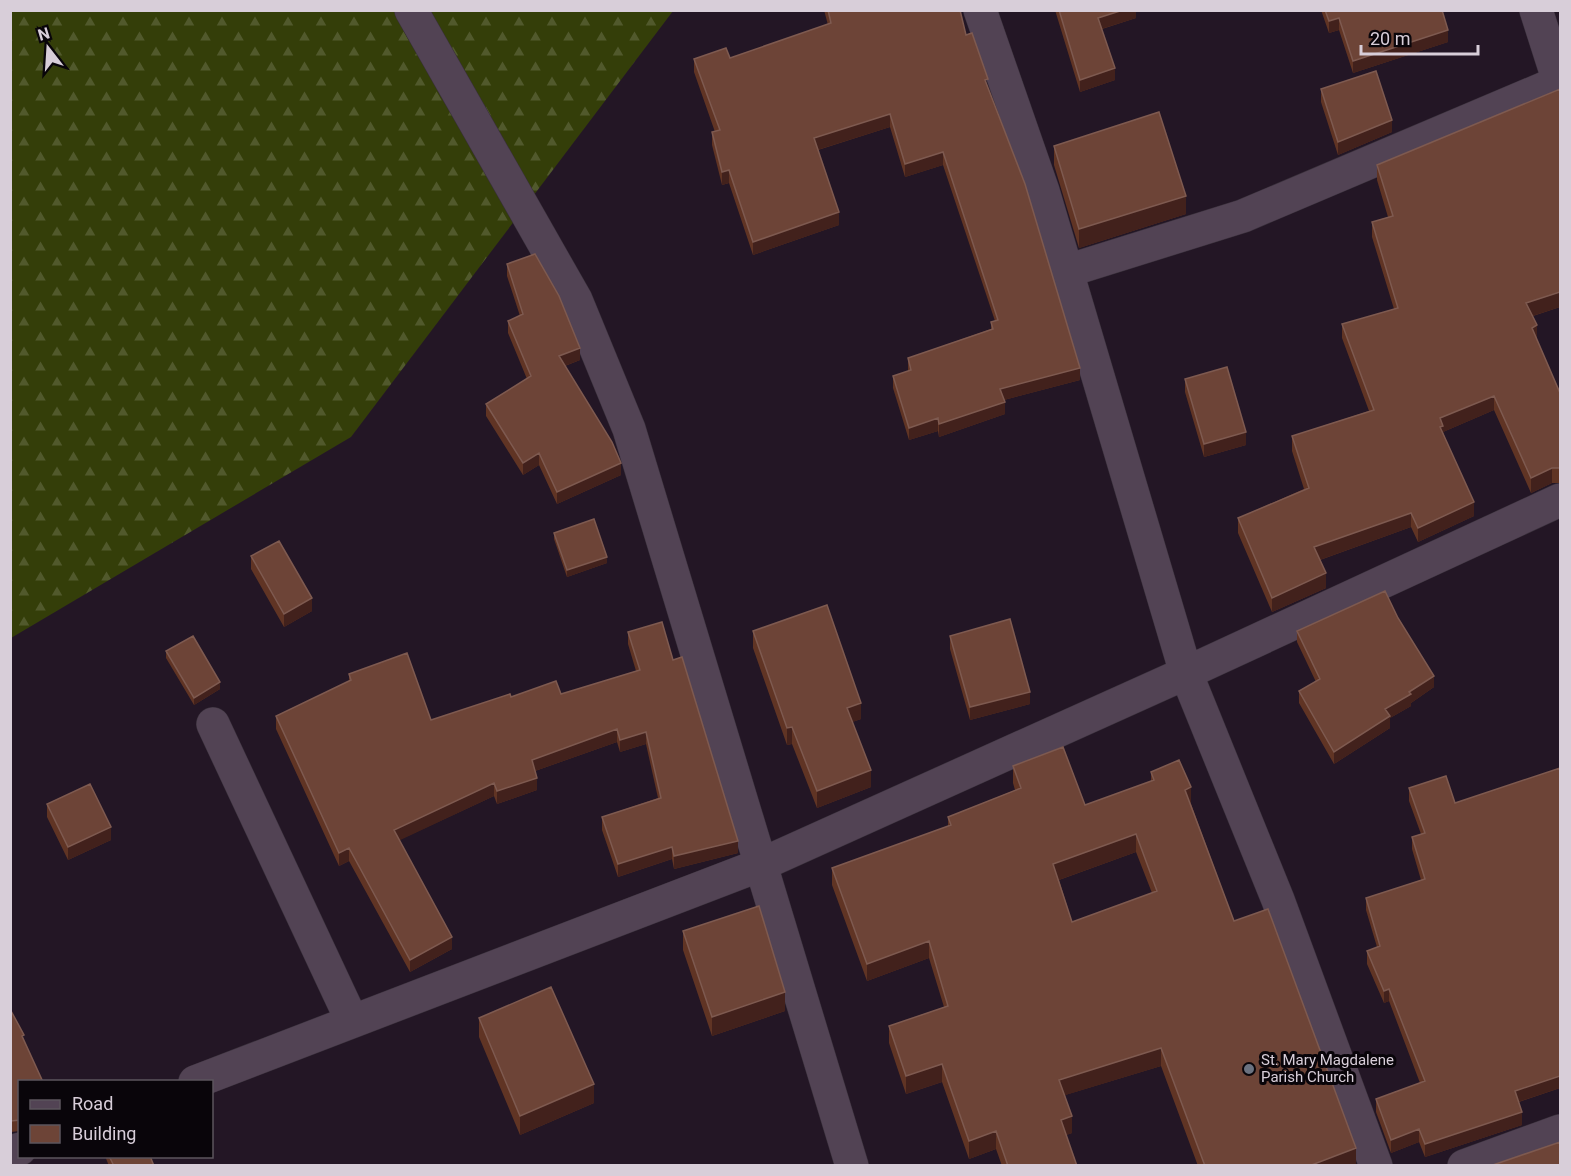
<svg xmlns="http://www.w3.org/2000/svg" width="1571" height="1176" viewBox="0 0 1571 1176" font-family="Roboto,sans-serif">
	<defs>
		<pattern id="forest-firs" width="22" height="20" patternUnits="userSpaceOnUse" patternTransform="scale(1.5)"><rect width="22" height="20" fill="#343e09"/><path d="M5 1l3.5 6h-7zM16 11l3.5 6h-7z" fill="#51592c"/></pattern>
	</defs>
	<rect width="100%" height="100%" fill="#231625"/>
	<path fill="url(#forest-firs)" d="M10 11H673L351 437 11 638Z"/>
	<g fill="none" stroke-linecap="round" stroke-linejoin="round">
		<defs>
			<path id="minor" d="M411 10 576 300 629 429 852 1166
				M980 10 1043 191 1186 673 1278 900 1376 1166
				M1536 10 1560 85
				M1067 271 1243 216 1559 82
				M213 724 352 1021
				M195 1082 760 865 1186 673 1560 500
				M10 1152 20 1149
				M1464 1166 1560 1131"/>
		</defs>
		<use href="#minor" stroke="#39303b" stroke-width="34"/>
		<use href="#minor" stroke="#524354" stroke-width="33"/>
	</g>
	<path fill="#603424" fill-rule="evenodd" d="M824 10H960L966 35 988 88 1080 380 1004 400 1005 414 939 437 938 431 909 440 893 388V376L908 371V358L991 329V322L995 321 943 165 905 177 890 127 818 150 839 225 753 255 729 183 722 185 712 145V132H715L694 72V59L730 58 828 25Z
		M1055 10H1136V18L1102 29 1115 80 1080 92Z
		M1321 10H1442L1448 42 1353 73 1339 30 1329 33Z
		M1321 89 1392 132 1338 155 1321 102Z
		M1560 89V307L1533 316 1537 340 1560 393V483H1552L1531 493 1494 410 1443 432 1474 516 1418 542 1411 527 1320 560 1326 588 1272 612 1238 533V518L1304 489 1292 451V436L1369 411 1342 338V324L1394 309 1372 237V222L1388 217 1377 180V165Z
		M1054 146 1186 214 1079 248 1054 165Z
		M507 264 580 360 565 366 621 475 557 504 539 465 523 475 486 416V404L527 379 508 333V321L520 316 507 276Z
		M1185 379 1246 445 1204 457 1185 392Z
		M554 533 607 563 567 577 554 539Z
		M251 556 312 611 284 627 251 569Z
		M1398 618 1434 687 1411 703V706L1390 718V728L1334 764 1299 703V691L1316 682 1297 642V631Z
		M753 631 861 719 852 722 871 787 817 808 792 744 787 745 753 648Z
		M628 632 673 660 738 853 674 869 672 859 618 877 602 830V817L658 798 646 744 620 752 617 742 535 771 537 790 497 804 494 796 399 840 452 949 410 972 349 861 339 866 276 729V716L349 681V674L431 720 511 697 561 694 636 671 628 644Z
		M950 636 1030 704 970 720 950 649Z
		M166 651 220 689 194 705 166 658Z
		M1013 766 1085 805 1151 781V772L1191 804 1234 921 1356 1166H1198L1161 1066 1065 1095 1072 1133 1066 1135 1077 1166H1002L996 1149 969 1159 942 1082 906 1094 889 1043V1026L944 1007 929 958 867 981 832 885V868L948 826V817L1015 790 1013 783ZM1136 852 1152 893 1072 922 1059 880Z
		M1409 788 1455 803 1560 1088 1519 1102 1522 1125 1425 1157 1419 1142 1391 1153 1376 1112V1099L1420 1083 1389 1001 1384 1003 1367 964V951L1377 947 1366 910V898L1421 880 1412 849V837L1421 834 1409 801Z
		M47 804 111 840 68 860 47 817Z
		M683 931 785 1011 712 1036 683 950Z
		M10 1009 20 1082V1131L11 1132Z
		M479 1018 594 1103 520 1135 479 1037Z
		M105 1156H150L154 1166H109Z"/>
	<path fill="#42211c" d="M1123 10H1136V18L1098 30V18Z
		M1339 18V30L1329 33V21Z
		M1448 30V42L1353 73V61Z
		M1115 68V80L1080 92V80Z
		M890 114V127L814 151V138Z
		M1392 120V132L1338 155V142Z
		M943 152V165L905 177V164Z
		M729 170V183L722 185V172Z
		M1186 196V214L1079 248V229Z
		M839 212V225L753 255V242Z
		M1560 292V307L1526 318V303Z
		M1537 325V340L1532 328Z
		M580 348V360L559 368V356Z
		M1080 368V380L1000 401V389Z
		M1494 396V410L1443 432V441L1440 442V418Z
		M1005 402V414L939 437V424Z
		M938 418V431L909 440V428Z
		M1246 432V445L1204 457V444Z
		M539 453V465L523 475V463Z
		M621 463V475L557 504V492Z
		M1552 468V483L1531 493V478Z
		M1474 502V516L1418 542V528Z
		M1411 513V527L1314 562V547Z
		M607 557V563L567 577V570Z
		M1326 573V588L1272 612V598Z
		M312 598V611L284 627V614Z
		M1434 676V687L1411 703V706L1390 718V728L1334 764V752L1385 709 1409 692Z
		M220 682V689L194 705V698Z
		M1030 692V704L970 720V707Z
		M861 703V719L847 724V708Z
		M792 727V744L787 745V728Z
		M617 729V742L532 772V760Z
		M646 732V744L620 752V740Z
		M871 770V787L817 808V791Z
		M537 778V790L497 804V791Z
		M494 783V796L394 843V830Z
		M1191 787V805L1185 790Z
		M111 827V840L68 860V847Z
		M1136 834V852L1053 882V864Z
		M738 841V853L674 869V856Z
		M672 847V859L618 877V864Z
		M349 848V861L339 866V853Z
		M452 937V949L410 972V960Z
		M929 941V958L867 981V964Z
		M1389 989V1001L1384 1003V991Z
		M785 992V1011L712 1036V1017Z
		M1161 1048V1066L1059 1097V1080Z
		M942 1064V1082L906 1094V1076Z
		M1560 1076V1088L1515 1103V1091Z
		M594 1084V1103L520 1135V1116Z
		M1522 1112V1125L1425 1157V1144Z
		M1072 1116V1133L1061 1137V1120Z
		M1419 1129V1142L1391 1153V1140Z
		M996 1131V1149L969 1159V1141Z
		M1356 1148V1166H1309Z"/>
	<path fill="#6d4437" stroke="#7e5a50" stroke-width="1.5" fill-rule="evenodd" d="M828 10H960L966 35 972 33 988 79 985 80 1025 184 1080 368 1000 389 1005 402 939 424 938 418 909 428 893 376 911 370 908 358 993 329 991 322 998 320 943 152 905 164 890 114 814 138 839 212 753 242 729 170 722 172 712 132 720 130 694 59 726 48 730 58 831 23Z
		M1059 10H1123L1098 18 1115 68 1080 80Z
		M1325 10H1442L1448 30 1353 61 1339 18 1329 21Z
		M1376 71 1392 120 1338 142 1321 89Z
		M1560 89V292L1526 303 1537 325 1532 328 1560 393V468H1552L1531 478 1494 396 1440 418 1443 426 1440 427 1474 502 1418 528 1411 513 1314 547 1326 573 1272 598 1238 518 1309 488 1292 436 1374 410 1342 324 1398 308 1372 222 1393 216 1377 165Z
		M1159 112 1186 196 1079 229 1054 146Z
		M535 254 559 296 580 348 559 356 612 442 621 463 557 492 539 453 523 463 486 404 531 376 508 321 523 314 507 264Z
		M1227 367 1246 432 1204 444 1185 379Z
		M594 519 607 557 567 570 554 533Z
		M279 541 312 598 284 614 251 556Z
		M1385 591 1398 618 1434 676 1409 692 1411 694 1385 709 1390 716 1334 752 1299 691 1320 679 1297 631Z
		M827 605 861 703 847 708 871 770 817 791 792 727 787 728 753 631Z
		M1010 619 1030 692 970 707 950 636Z
		M662 622 673 660 682 657 738 841 674 856 672 847 618 864 602 817 661 798 646 732 620 740 617 729 532 760 537 778 497 791 494 783 394 830 452 937 410 960 349 848 339 853 276 716 351 680 349 674 407 653 431 720 510 694 511 697 556 681 561 694 640 670 628 632Z
		M193 636 220 682 194 698 166 651Z
		M1063 747 1085 805 1154 780 1151 772 1179 760 1191 787 1185 790 1234 921 1268 909 1356 1148 1309 1166H1205L1161 1048 1059 1080 1072 1116 1061 1120 1077 1166H1008L996 1131 969 1141 942 1064 906 1076 889 1026 948 1006 929 941 867 964 832 868 951 825 948 817 1021 788 1013 766ZM1136 834 1157 891 1072 922 1053 864Z
		M1560 768V1076L1515 1091 1522 1112 1425 1144 1419 1129 1391 1140 1376 1099 1425 1081 1389 989 1384 991 1367 951 1380 946 1366 898 1425 879 1412 837 1425 833 1409 788 1446 776 1455 803Z
		M90 784 111 827 68 847 47 804Z
		M759 906 785 992 712 1017 683 931Z
		M551 987 594 1084 520 1116 479 1018Z
		M10 1009 24 1035 22 1036 43 1082H20V1120L11 1121Z
		M1560 1142V1166H1490Z
		M109 1156H150L154 1166H114Z"/>
	<circle fill="#6b7280" stroke="#09050a" stroke-width="2" cx="1249" cy="1069" r="6"/>
	<g text-anchor="middle" stroke-width="6" stroke-linejoin="round" paint-order="stroke">
		<g font-size="15" fill="#d8ced9" stroke="#09050a" text-anchor="start">
			<text x="1261" y="1065">St. Mary Magdalene<tspan x="1261" dy="17">Parish Church</tspan></text>
		</g>
	</g>
	<rect width="1571" height="1176" fill="none" stroke="#d8ced9" stroke-width="24"/>
	<rect x="18" y="1080" width="195" height="78" fill="#09050a" stroke="#5c555d" stroke-width="1.5"/>
	<rect x="30" y="1100" width="30" height="9" fill="#524354" stroke="#5c555d" stroke-width="1.5"/>
	<text x="72" y="1110" font-size="18" fill="#d8ced9">Road</text>
	<rect x="30" y="1125" width="30" height="18" fill="#6d4437" stroke="#5c555d" stroke-width="1.5"/>
	<text x="72" y="1140" font-size="18" fill="#d8ced9">Building</text>
	<g transform="translate(48 48) rotate(343)" stroke="#09050a" stroke-width="4.5" paint-order="stroke">
	<path d="M0-4.5L10 22L0 15L-10 22Z" fill="#d8ced9"/>
	<text y="-9" font-size="16" font-weight="bold" text-anchor="middle" fill="#d8ced9">N</text>
	</g>
	<path d="M1361 45v9h117v-9" fill="none" stroke="#d8ced9" stroke-width="3"/>
	<text x="1370" y="45" font-size="18" fill="#d8ced9" stroke="#09050a" stroke-width="4.5" paint-order="stroke">20 m</text>
</svg>
